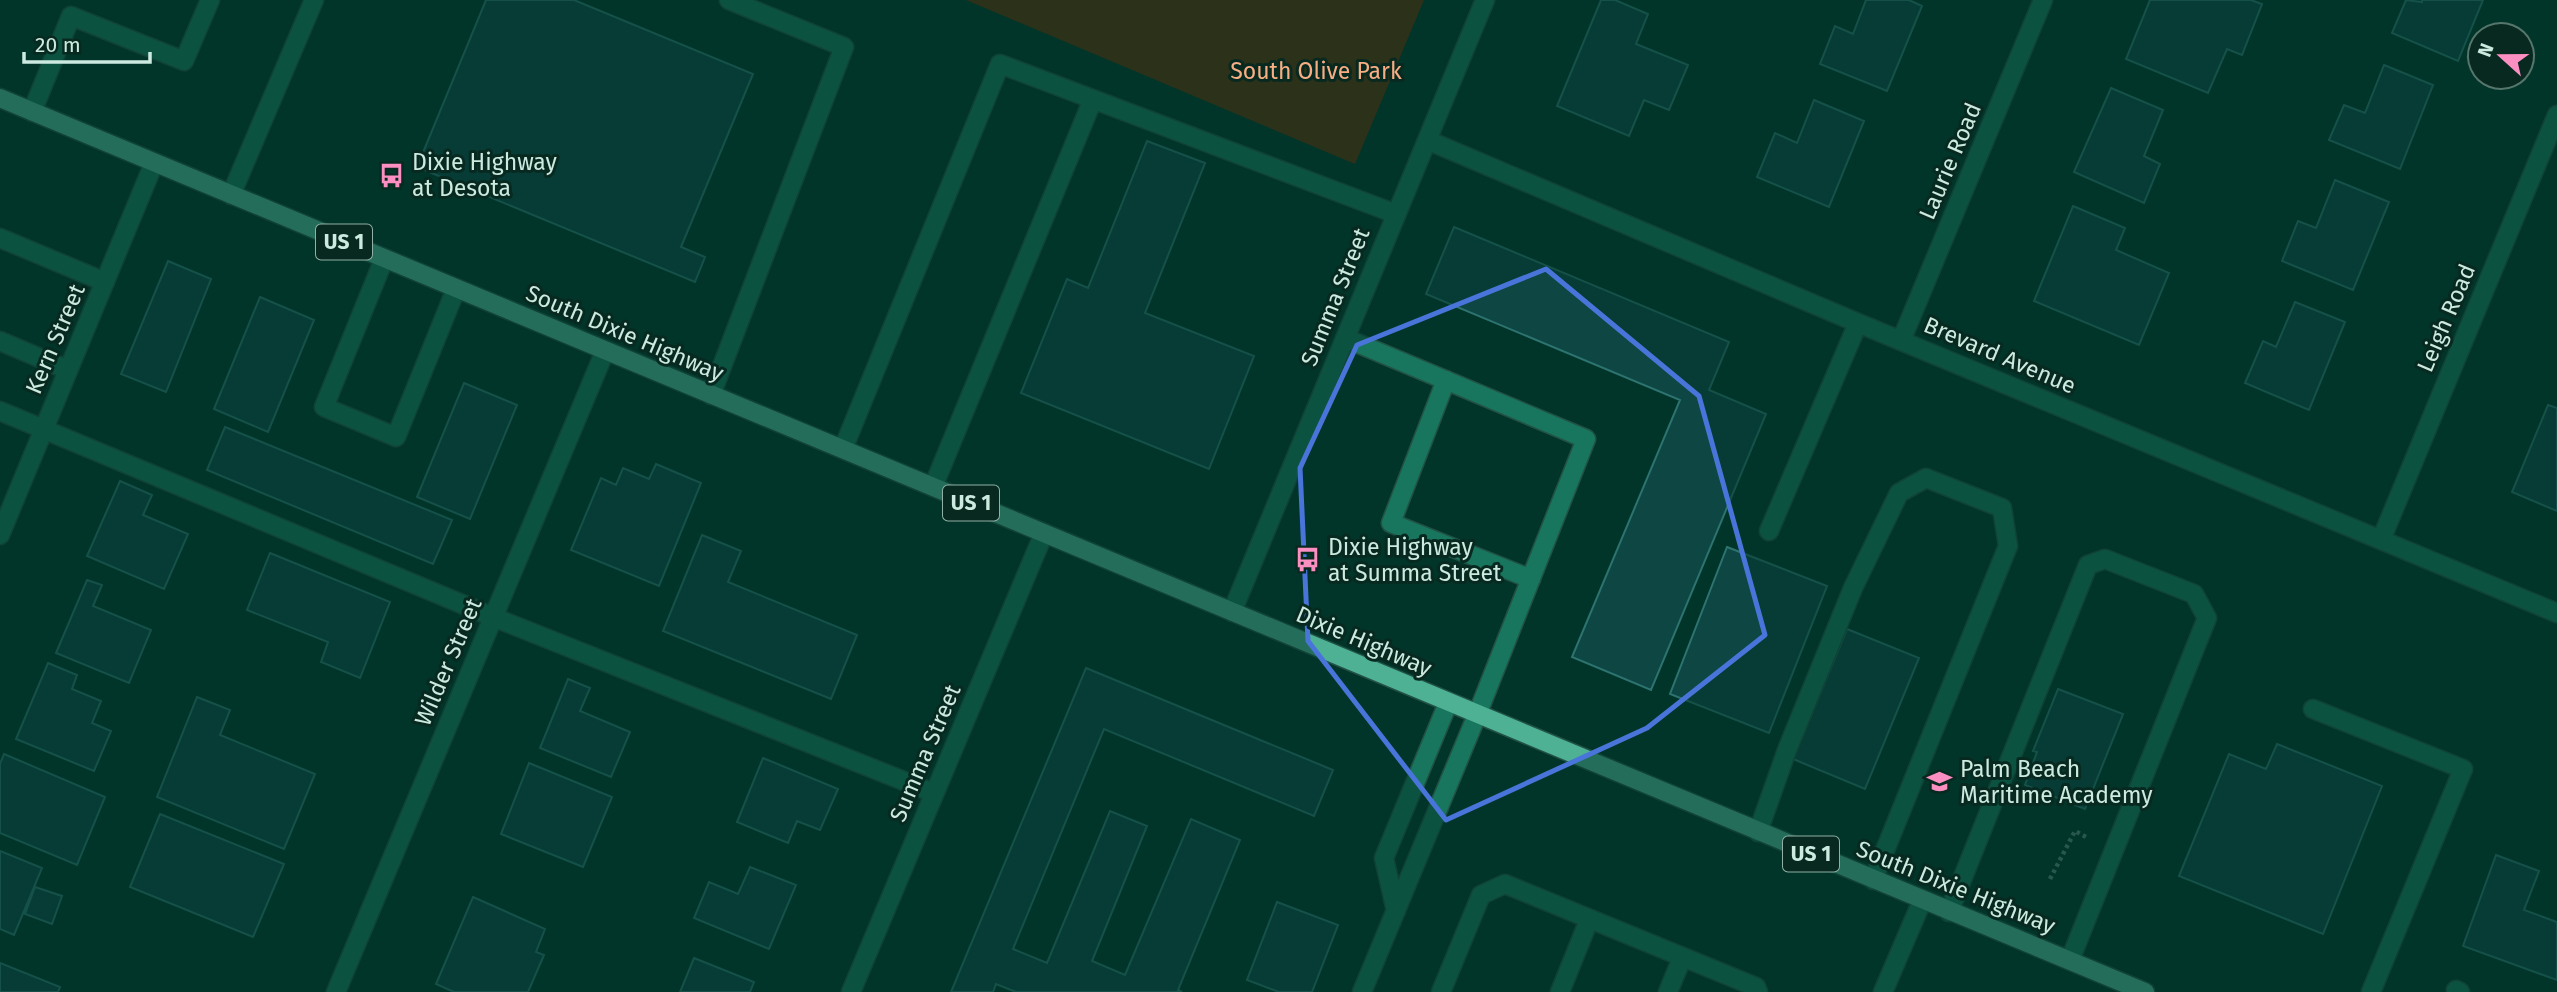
<svg xmlns="http://www.w3.org/2000/svg" width="2557" height="992" viewBox="0 0 2557 992" font-family="'Fira Sans',sans-serif">
	<rect width="100%" height="100%" fill="#023529"/>
	<path fill="#612d05" d="M966 0H1424L1355 164Z"/>
	<path fill="#0d4643" stroke="#2d7370" stroke-width="2" d="M486 0H574L753 74 681 247 705 257 695 282 417 167Z
		M1601 0H1615L1648 14 1636 44 1688 65 1669 110 1644 100 1629 136 1557 106Z
		M1866 0H1909L1922 6 1887 91 1820 64 1835 26 1853 34Z
		M2150 0H2251L2262 4 2242 55 2227 49 2208 93 2126 59Z
		M2406 0 2422 2V0H2483L2458 61 2392 33Z
		M2384 65 2433 85 2400 169 2329 140 2344 105 2365 113Z
		M2111 88 2163 110 2144 156 2160 164 2144 203 2074 172Z
		M1814 100 1864 121 1829 207 1757 177 1775 133 1797 143Z
		M1147 141 1205 163 1145 313 1254 356 1209 469 1021 393 1067 279 1088 288Z
		M2335 180 2389 202 2353 290 2282 261 2298 221 2316 228Z
		M2073 206 2125 228 2116 250 2169 273 2139 345 2034 301Z
		M1454 227 1729 342 1709 390 1766 414 1651 690 1572 657 1680 400 1426 294Z
		M168 261 211 279 166 392 121 374Z
		M260 297 314 320 268 432 214 409Z
		M2295 302 2345 322 2309 410 2245 383 2263 341 2276 347Z
		M464 383 517 405 470 519 417 497Z
		M2548 405 2557 408V511L2512 492Z
		M225 427 452 520 433 564 207 470Z
		M656 464 701 483 659 586 571 550 601 478 616 485 623 468 649 479Z
		M120 481 152 495 143 515 188 534 164 589 87 556Z
		M702 535 741 551 728 582 857 635 831 699 663 631Z
		M1727 547 1827 586 1769 733 1670 694Z
		M270 553 390 602 360 678 321 662 328 642 247 610Z
		M87 580 102 585 93 606 151 630 129 683 56 653Z
		M1847 629 1919 658 1865 789 1793 759Z
		M48 663 77 675 72 689 101 701 92 723 111 731 94 771 16 739Z
		M1086 668 1333 770 1314 816 1104 729 1013 949 1047 963 1110 811 1147 826 1092 961 1125 975 1191 819 1240 840 1178 990 1182 992H1016L996 984 993 992H951Z
		M568 679 590 688 580 711 630 732 611 777 540 748Z
		M2058 689 2123 714 2085 809 2025 785 2037 752 2033 751Z
		M197 697 230 710 220 735 315 774 284 849 157 797Z
		M2277 744 2382 786 2323 934 2179 876 2229 754 2266 769Z
		M4 754 105 797 77 865 0 833V764Z
		M763 758 838 789 820 830 797 821 788 843 737 822Z
		M529 763 612 797 583 867 501 834Z
		M160 814 284 864 253 937 130 887Z
		M0 851 42 868 14 935 0 929Z
		M2496 855 2539 871 2524 910 2557 922V980L2463 946Z
		M750 867 796 885 769 949 694 918 709 882 738 894Z
		M35 887 62 896 52 924 25 914Z
		M473 897 545 929 536 952 544 955 528 992H454L436 984Z
		M1277 902 1338 925 1312 992H1279L1247 980Z
		M694 958 754 982 750 992H680Z
		M0 963 60 987 58 992H0Z"/>
	<g fill="none" stroke-linecap="round" stroke-linejoin="round">
		<defs>
			<path id="minor" d="M32 112 71 16 184 61 210 0
				M1427 140 1858 323 2557 613
				M231 195 314 0
				M0 238 105 282
				M384 259 324 407 396 437 456 289
				M1345 338 1586 439 1477 715 1362 992
				M0 341 68 370
				M1901 341 2043 0
				M1446 380 1391 523 1531 579
				M711 395 844 47 729 0
				M0 411 493 617 934 793
				M843 449 1000 64 1396 214
				M933 487 1093 99
				M1769 531 1858 323
				M0 535 154 163
				M2381 540 2557 115
				M1232 612 1485 0
				M2313 709 2463 769 2371 992
				M1758 832 1787 750 1853 588 1899 493 1926 478 2002 508 2008 546 1873 880
				M1396 911 1384 858 1448 703
				M1949 912 2088 565 2105 559 2194 594 2207 618 2070 960
				M2456 990 2460 992
				M336 992 605 351
				M851 992 1044 533
				M1441 992 1481 895 1505 884 1756 987 1758 992
				M1560 992 1589 920
				M1668 992 1682 958
				M1883 992 1922 901"/>
			<path id="major" d="M0 98 2145 992"/>
		</defs>
		<use href="#minor" stroke="#225246" stroke-width="21"/>
		<use href="#major" stroke="#225246" stroke-width="21"/>
		<path stroke="#588277" stroke-width="4.5" stroke-dasharray="3.5 3.5" stroke-linecap="butt" d="M2050 879 2075 831 2088 838"/>
		<use href="#minor" stroke="#19765e" stroke-width="18"/>
		<use href="#major" stroke="#4eb194" stroke-width="18"/>
	</g>
	<path d="M0 0H2557V992H0ZM1546 269 1699 396 1765 635 1647 728 1446 820 1308 641 1300 468 1357 345Z" fill="#023529" fill-opacity=".55" fill-rule="evenodd"/>
	<path fill="none" stroke="#4975da" stroke-width="5" stroke-linejoin="round" d="M1546 269 1699 396 1765 635 1647 728 1446 820 1308 641 1300 468 1357 345Z"/>
	<defs>
		<symbol id="bus-bare" viewBox="-9 -9 18 18"><path d="M-5-6H5V4H4V6H2V4H-2V6H-4V4H-5ZM-3.5-4V0h7V-4ZM-3.5 1.2v1.5H-2V1.2ZM2 1.2v1.5H3.5V1.2Z" fill="#fc8fc2" stroke="#082920" stroke-width="2.5" paint-order="stroke"/></symbol>
		<symbol id="school-bare" viewBox="-9 -9 18 18"><path d="M0-5L7-2L0 1L-7-2ZM-4 1L0 2.5L4 1V4Q0 6-4 4Z" fill="#fc8fc2" stroke="#082920" stroke-width="2.5" paint-order="stroke"/></symbol>
	</defs>
	<g fill-rule="evenodd">
		<use href="#bus-bare" x="374" y="158" width="35" height="35"/>
		<use href="#bus-bare" x="1290" y="542" width="35" height="35"/>
		<use href="#school-bare" x="1922" y="764" width="35" height="35"/>
	</g>
	<g text-anchor="middle" stroke-width="6" stroke-linejoin="round" paint-order="stroke">
		<g fill="#082920" stroke="#91b0a6" stroke-width="2">
			<rect x="316" y="224.5" width="56" height="35" rx="5"/>
			<rect x="943" y="485.5" width="56" height="35" rx="5"/>
			<rect x="1783" y="836.5" width="56" height="35" rx="5"/>
		</g>
		<g font-size="21" font-weight="bold" fill="#cceadf">
			<text x="344" y="249">US 1</text>
			<text x="971" y="510">US 1</text>
			<text x="1811" y="861">US 1</text>
		</g>
		<g font-size="23" fill="#f7ae83" stroke="#082920">
			<text x="1316" y="79">South Olive Park</text>
		</g>
		<g font-size="23" fill="#cceadf" stroke="#082920">
			<text transform="translate(1950 161) rotate(-67)" y="8">Laurie Road</text>
			<text transform="translate(1335 297) rotate(-68)" y="8">Summa Street</text>
			<text transform="translate(2446 318) rotate(-67)" y="8">Leigh Road</text>
			<text transform="translate(625 333) rotate(23)" y="8">South Dixie Highway</text>
			<text transform="translate(55 339) rotate(-67)" y="8">Kern Street</text>
			<text transform="translate(2000 355) rotate(23)" y="8">Brevard Avenue</text>
			<text transform="translate(1364 641) rotate(23)" y="8">Dixie Highway</text>
			<text transform="translate(448 662) rotate(-67)" y="8">Wilder Street</text>
			<text transform="translate(925 753) rotate(-67)" y="8">Summa Street</text>
			<text transform="translate(1956 887) rotate(22)" y="8">South Dixie Highway</text>
		</g>
		<g font-size="23" fill="#cceadf" stroke="#082920" text-anchor="start">
			<text x="412" y="170">Dixie Highway<tspan x="412" dy="26">at Desota</tspan></text>
			<text x="1328" y="555">Dixie Highway<tspan x="1328" dy="26">at Summa Street</tspan></text>
			<text x="1960" y="777">Palm Beach<tspan x="1960" dy="26">Maritime Academy</tspan></text>
		</g>
	</g>
	<g transform="translate(2501 56) rotate(291)"><circle r="33" fill="#082920" stroke="#56766c" stroke-width="2"/>
	<path d="M0-5L12 26L0 18L-12 26Z" fill="#fc8fc2"/>
	<text y="-10" font-size="19" font-weight="bold" text-anchor="middle" fill="#cceadf">N</text>
	</g>
	<path d="M24 52v10h126v-10" fill="none" stroke="#cceadf" stroke-width="3.5"/>
	<text x="35" y="52" font-size="21" fill="#cceadf" stroke="#082920" stroke-width="5" paint-order="stroke">20 m</text>
</svg>
